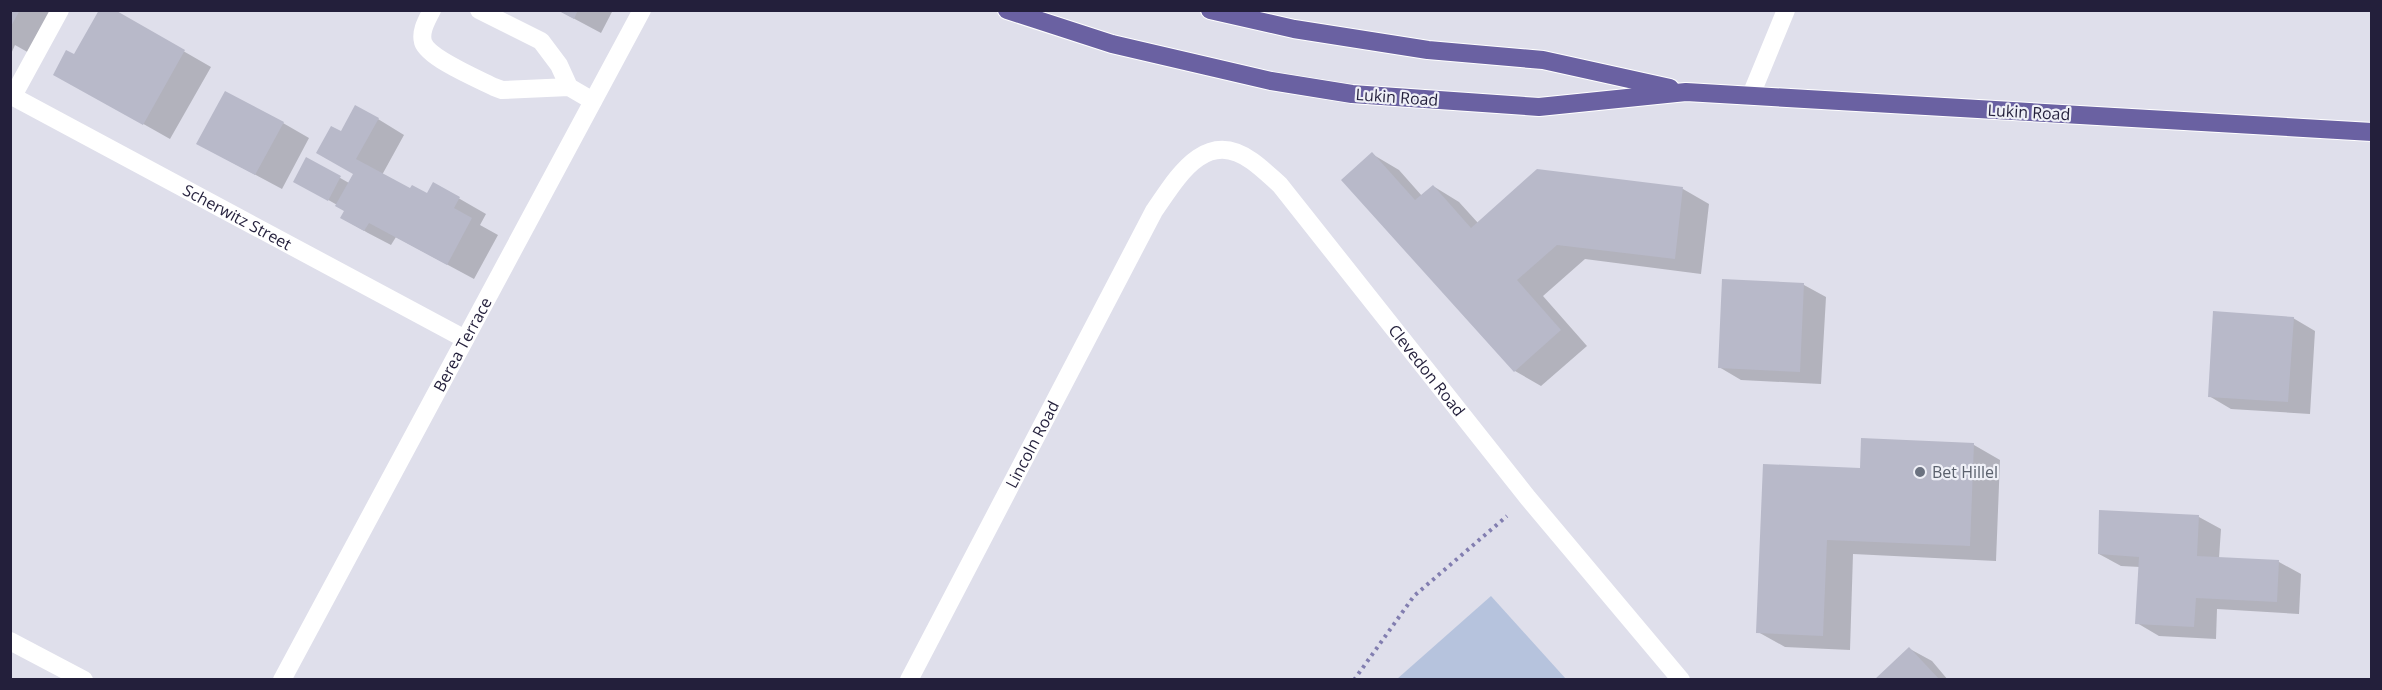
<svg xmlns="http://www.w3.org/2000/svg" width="2382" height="690" viewBox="0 0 2382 690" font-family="'Open Sans',sans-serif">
	<rect width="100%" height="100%" fill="#dfdfeb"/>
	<path fill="#b6c3dd" d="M1491 596 1566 679H1397Z"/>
	<path fill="#0003" d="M10 10H55L31 54 15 45 11 54Z
		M112 10 211 67 170 139 55 74 75 57Z
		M558 10H613L601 33Z
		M378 119 404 135 382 175 410 190 428 195 434 184 486 214 480 225 498 235 474 279 396 237 391 245 368 233 342 218 346 210 295 181 307 159 349 183 354 174 342 133Z
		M283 123 309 138 282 189 224 158Z
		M1372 154 1399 170 1422 196 1433 186 1459 202 1478 223 1683 189 1709 204 1701 274 1585 259 1543 296 1587 346 1541 386 1515 371Z
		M1724 280 1804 285 1826 297 1821 384 1741 380 1719 367Z
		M2293 318 2315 331 2310 414 2231 409 2209 396Z
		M1974 445 2000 460 1996 561 1853 554 1850 650 1785 647 1758 632 1862 470Z
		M2199 517 2221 529 2219 558 2279 562 2301 574 2299 614 2217 609 2216 639 2159 636 2137 623 2140 567 2121 566 2099 554Z
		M1910 649 1932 661 1948 680H1877Z"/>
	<path fill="#b8b9c9" d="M10 10H20L10 28Z
		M99 10H115L185 50 143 125 53 75 66 50 74 54Z
		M557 10H578L574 19Z
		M225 91 284 122 255 175 196 144Z
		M355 105 379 118 356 159 410 188 412 185 427 193 433 182 460 197 454 208 472 218 447 265 369 223 364 231 340 218 344 211 335 206 353 174 316 153 331 126 341 131Z
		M1372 152 1415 200 1433 185 1471 228 1537 169 1683 187 1675 259 1557 245 1517 280 1561 330 1514 372 1341 180Z
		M306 157 341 176 328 201 293 182Z
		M1722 279 1804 283 1800 372 1718 368Z
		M2213 311 2294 317 2288 402 2208 397Z
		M1861 438 1974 443 1970 546 1827 540 1823 636 1756 633 1763 464 1860 468Z
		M2099 510 2199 515 2197 556 2279 560 2277 602 2196 598 2194 627 2135 624 2139 557 2098 554Z
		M1909 647 1940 680H1874Z"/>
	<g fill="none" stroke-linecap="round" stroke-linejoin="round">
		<defs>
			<path id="primary" d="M1007 10 1112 44 1271 81 1352 94 1539 107 1686 92 2372 132
				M1210 10 1294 29 1428 50 1543 60 1670 88"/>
		</defs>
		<use href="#primary" stroke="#fff" stroke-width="20"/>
		<path stroke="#827eb0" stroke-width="4" stroke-dasharray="3 4.5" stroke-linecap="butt" d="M1354 680 1414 596 1507 516"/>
		<path stroke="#fff" stroke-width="18" d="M432 10C427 20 420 31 423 42 428 58 478 79 494 87L502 90 569 87 593 101
			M479 10 541 41 559 65 569 87
			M13 96 60 10"/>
		<g stroke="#fff" stroke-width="18">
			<path id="s1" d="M10 95 465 339"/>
			<path d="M1751 95 1786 10"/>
			<path d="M10 641 84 680"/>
			<path id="s2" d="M282 680 642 10"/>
			<path id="s3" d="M909 680 1154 211C1177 178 1205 127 1252 161 1262 168 1271 177 1280 185L1528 498 1681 680"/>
		</g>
		<use href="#primary" stroke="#6a61a2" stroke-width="18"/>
	</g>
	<circle fill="#6b7280" stroke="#eff0f7" stroke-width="2" cx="1920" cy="472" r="6"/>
	<g text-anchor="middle" stroke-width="4.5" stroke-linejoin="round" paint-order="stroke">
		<g font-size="16" fill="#231f3b" stroke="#eff0f7">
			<text transform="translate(1397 97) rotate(4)" y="6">Lukin Road</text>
			<text transform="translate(2029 112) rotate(3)" y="6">Lukin Road</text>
			<text dy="6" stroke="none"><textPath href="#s1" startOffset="258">Scherwitz Street</textPath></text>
			<text dy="6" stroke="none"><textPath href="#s2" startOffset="381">Berea Terrace</textPath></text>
			<text dy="6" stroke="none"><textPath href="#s3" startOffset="930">Clevedon Road</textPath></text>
			<text dy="6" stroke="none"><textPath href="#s3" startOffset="266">Lincoln Road</textPath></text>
		</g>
		<g font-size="16" fill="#5b616d" stroke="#eff0f7" text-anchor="start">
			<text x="1932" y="478">Bet Hillel</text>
		</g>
	</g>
	<rect width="2382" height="690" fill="none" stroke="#231f3b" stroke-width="24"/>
</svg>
